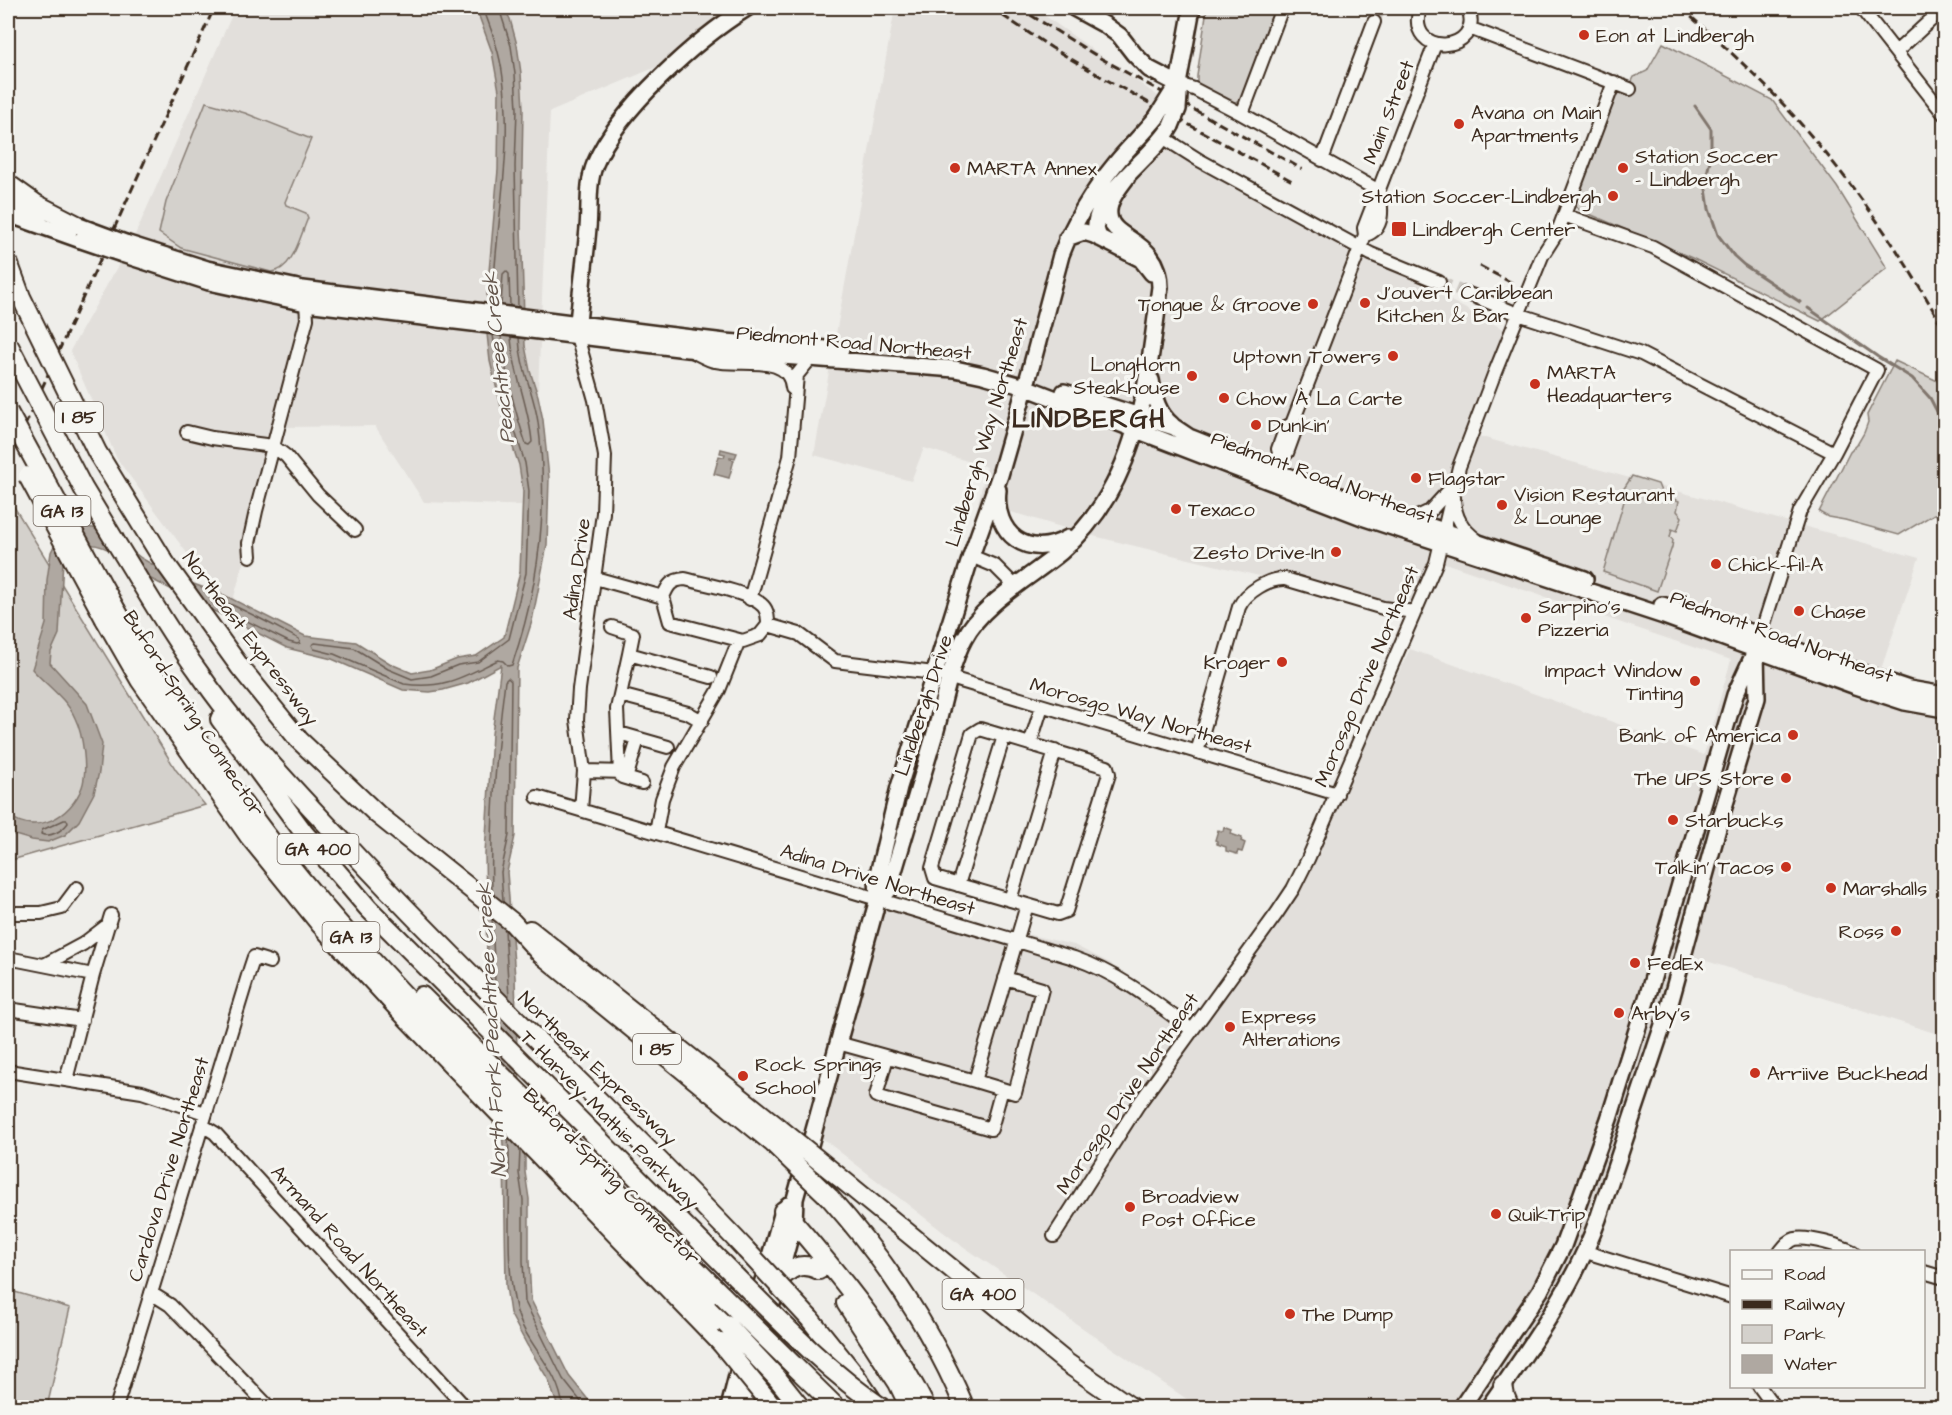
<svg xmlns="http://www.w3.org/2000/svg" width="1952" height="1415" viewBox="0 0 1952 1415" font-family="'Architects Daughter',sans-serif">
	<rect width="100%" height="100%" fill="#efeeea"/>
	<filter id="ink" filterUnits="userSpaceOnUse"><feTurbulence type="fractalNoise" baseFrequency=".0167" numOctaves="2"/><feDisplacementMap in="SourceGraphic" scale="12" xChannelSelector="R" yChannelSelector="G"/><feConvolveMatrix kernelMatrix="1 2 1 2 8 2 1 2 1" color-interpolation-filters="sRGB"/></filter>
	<g filter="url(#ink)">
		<path fill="#e2dfdb" d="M235 8H763L687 54 550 112 533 506 424 502 375 426 282 427 230 611 117 459 70 351 135 235Z
			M895 8H1034L1179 111 1176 152 1516 336 1471 434 1919 558 1880 672 1944 688V1036L1678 952 1614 1166 1577 1258 1504 1388 1459 1408H1211L1191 1402 951 1238 809 1128 867 897 1074 945 1112 964 1114 975 1188 1031 1299 876 1410 649 1704 755 1731 660 1430 558 1412 613 1081 533 978 502 987 467 924 448 911 481 814 455Z"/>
		<path fill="#d4d1cc" stroke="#887e75" stroke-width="1.5" d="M1207 8H1277L1244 95 1237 102H1228L1197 85V76Z
			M1663 43 1772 100 1837 187 1887 268 1820 321 1692 258 1580 210 1576 207 1575 201 1615 96 1620 92H1627L1634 77 1647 71Z
			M206 102 245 113 311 139 285 202 286 205 306 213 308 218C300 236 293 271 271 272L181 248 159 233 166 202Z
			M1895 361 1944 384V517L1934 514 1899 535 1845 520 1828 517 1819 512 1850 452 1857 445 1864 433 1868 422 1867 415Z
			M1632 476 1658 484 1662 494 1679 501 1677 511 1682 517 1677 531 1672 529 1670 537 1673 540 1672 547 1657 591 1603 572 1625 498 1623 490Z
			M8 497 176 770 205 805 8 861Z
			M8 1290 70 1308 47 1407H8Z"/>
		<path fill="#afa8a1" stroke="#81766d" stroke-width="1.5" d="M476 8H504L510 19 517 45 521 73 523 109 521 227 525 346 530 371 538 396 543 420 549 478 547 545 532 621 517 668 515 836 507 872 515 977 517 1050 525 1135V1172L529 1199V1261L531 1300 569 1376 594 1407H558L548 1379 527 1345 510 1313 506 1286 504 1156 487 960 485 854 492 734 501 665 468 683 443 690 430 692 403 690 332 659 287 648 149 578C124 563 113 543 82 544L63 560 59 634 51 652 50 663 87 704 102 744 99 772 94 793 79 821 65 835 48 842 32 840 8 833V815C36 836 71 817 82 787 88 770 83 734 75 718 67 699 45 684 32 669L46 624 47 580 51 552 57 540 71 529 83 527 93 528 112 535 141 558 174 577 224 595 305 636 356 642 391 664 412 673 430 670 457 659 476 656 504 637 520 572 523 491 519 465 506 427 490 361 487 334V294L498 170 499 91 492 52Z
			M721 449 737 453 735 458 730 457V459L734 460 729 478 714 474 719 456 724 457 725 454 720 453Z
			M1224 827 1232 830 1231 834 1242 838 1241 841 1245 843 1242 852 1238 851 1237 854 1226 851V847L1217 844V841L1215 840 1218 830 1223 831Z"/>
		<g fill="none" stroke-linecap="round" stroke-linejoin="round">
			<path stroke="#695c52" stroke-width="1.5" d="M483 8C492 31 500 53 503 78 514 153 494 229 493 304
				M499 8 511 46 515 74 517 109 515 166 518 307
				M501 305 503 274 506 271 509 274 510 306
				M493 335 501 386 525 463 529 491 526 573 509 639 478 662 458 665 431 676 412 679 388 669 354 648 315 643 312 645 314 649 334 654 404 684C444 690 464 676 498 660L503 661 508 666 512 665C539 587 549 504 538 422 534 393 520 367 519 338
				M501 336C505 373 514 408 526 444L529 445 532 442C529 406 513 373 511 337
				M213 599C229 600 281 630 299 639L300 643 297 644 289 642 213 604Z
				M64 820H67L68 823C62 831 50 838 41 834L42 830Z
				M492 892C490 822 496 751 505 681L508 678 511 681 509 835 501 872 503 901
				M492 919 495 983
				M505 930 509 998
				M508 1138C513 1194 503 1253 516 1308 524 1344 559 1367 563 1408
				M520 1150 519 1173 523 1200V1261L525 1302 563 1379 586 1408"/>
			<path stroke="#81766d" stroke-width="3" d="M1695 106 1711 129V156L1705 182 1709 209 1718 235 1734 256 1744 265 1800 302
				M1808 308 1878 357 1912 378 1930 398 1944 425"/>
			<path stroke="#cbc7c1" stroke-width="12" stroke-dasharray="12 6" stroke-linecap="butt" d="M1374 22 1380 8
				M1439 282 1466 293"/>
			<defs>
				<path id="minor" d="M1420 8C1404 59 1486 54 1468 8
					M1861 8 1944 114
					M1469 28 1630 89
					M1896 52 1944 8
					M1178 84 1194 89 1242 114 1379 191
					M1242 114 1282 8
					M1164 138 1199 160 1371 254 1439 282
					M1322 160 1374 22
					M1564 215 1653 247 1877 370 1834 453 1800 511 1758 643
					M1365 235C1385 229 1382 208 1379 191
					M1466 293 1518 314 1641 354 1834 453
					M577 336 595 400 605 456 603 513 579 689 577 720 584 771 581 810
					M694 352C700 355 708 360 715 361 739 367 790 352 792 388
					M187 432 212 438 273 446 286 456 318 495 355 530
					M1280 457 1287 453 1295 431 1292 424
					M1275 471 1280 457 1278 449 1286 427 1292 424 1365 235 1364 228 1435 44
					M1454 497C1454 516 1462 529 1477 540
					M1413 519 1430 511 1454 485
					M250 556 249 543 256 511 307 319 306 303
					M971 556 995 566 1016 587
					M595 578 663 597
					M685 579C704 584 750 592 763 606 768 611 768 619 768 625L760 635 743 641 670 622 663 597C668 585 671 580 685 579Z
					M750 599 790 457 797 375 810 359
					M768 625 799 634 835 661 934 673 1337 794
					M612 627 633 634 629 654
					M620 695 617 709 620 773 622 777 642 783
					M702 721 688 713 620 695 629 654 711 677
					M980 729 1107 767 1109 774 1066 911 1058 914 935 878 932 868 972 734Z
					M619 733 668 747
					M1030 744 1042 706
					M1197 752 1239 607C1246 592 1269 578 1285 579L1383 608 1415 612
					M584 771 628 772 638 739
					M537 797 1074 958C1120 974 1153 1001 1192 1030
					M656 832 662 799 674 767 719 690 739 640
					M958 885 1004 736
					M1010 900 1055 751
					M8 913H41L62 908 77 888
					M8 958 93 975
					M44 965 83 944 109 924
					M8 1009 82 1020
					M838 1043 975 1081 1027 905
					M887 1057 876 1096 991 1129 1002 1089
					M8 1071 142 1092 205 1113
					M66 1080 93 975 111 915
					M975 1081 1015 1093 1042 989 1005 978
					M202 1125 215 1133 466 1408
					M1054 1236 1138 1105 1277 913 1293 889 1308 859 1436 563 1459 467 1495 372 1542 256 1558 231 1614 82
					M1586 1252 1732 1297
					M1780 1252C1785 1246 1788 1241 1795 1239 1808 1236 1841 1246 1853 1252
					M1924 1272 1944 1278
					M151 1293 170 1305 270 1408
					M1759 1386 1775 1408
					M116 1408 250 969 254 957 270 962"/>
				<path id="major" d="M1074 8 1105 25 1120 36 1134 54 1149 69 1178 84
					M1179 93 1178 84 1192 8
					M8 201 43 213
					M8 214 81 240
					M1067 238 1084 232 1094 235 1141 259 1152 273
					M1099 238C1098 233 1095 229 1096 224 1097 194 1155 155 1171 126
					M125 243 207 269 303 289 658 334 725 342 841 350
					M122 254 209 282 306 303 687 349 955 369 983 375 1025 387 1362 517 1664 616 1853 685 1905 702 1944 709
					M577 333C580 298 585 263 588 228 590 207 587 183 595 164 618 109 697 39 747 8
					M1151 380C1154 398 1158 414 1172 425
					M1064 392 1174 427 1189 437 1320 489 1585 579
					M998 490C993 534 1028 561 1068 538
					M1662 605 1760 635 1806 654 1909 689 1944 695
					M878 899 888 891C904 837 920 784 936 730 943 703 951 663 964 639 982 603 1031 577 1061 552 1140 484 1147 382 1160 287 1160 239 1111 241 1109 215 1107 201 1120 187 1127 177
					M748 1333 783 1211 788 1205
					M729 1408 742 1356
					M744 1408 794 1222 795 1199 878 899 877 878 899 787 971 556 1000 475 1032 364 1061 255C1074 221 1093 191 1116 163 1129 147 1144 133 1157 117
					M1461 1408 1540 1291 1563 1246 1609 1119 1647 998 1735 695 1756 649
					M1488 1408C1530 1347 1573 1289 1598 1219L1669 1007 1721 817 1757 698 1756 652"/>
				<path id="highway" d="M8 184 36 204 79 226
					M115 541C142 584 167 629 197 670 240 733 294 790 346 845 475 985 616 1112 746 1250
					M165 563 240 667 299 740 377 814 512 922 541 954 774 1144
					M116 610C167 699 227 786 292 868 350 940 415 1007 480 1074 562 1157 645 1240 726 1324
					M105 619 140 680 249 836 321 925 405 1016 721 1343
					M220 719 304 833 368 908 736 1277
					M530 930 780 1129
					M422 996 722 1295
					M838 1176 1067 1363 1132 1408
					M830 1198C886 1261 932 1329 965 1408
					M783 1211C799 1227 813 1245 828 1263 865 1308 900 1355 926 1408
					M777 1282C790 1268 800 1261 819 1270
					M846 1303 898 1383 910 1408
					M810 1319 855 1375 872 1400
					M777 1378 801 1408
					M1503 1385 1505 1396 1510 1408"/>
			</defs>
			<use href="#minor" stroke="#3b2a1e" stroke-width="16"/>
			<use href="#major" stroke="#3b2a1e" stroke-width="20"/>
			<use href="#highway" stroke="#3b2a1e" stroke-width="22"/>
			<use href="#minor" stroke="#f6f6f2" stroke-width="12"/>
			<use href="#major" stroke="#f6f6f2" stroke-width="15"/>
			<use href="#highway" stroke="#f6f6f2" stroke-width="18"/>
			<path stroke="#3b2a1e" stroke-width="3" stroke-dasharray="9 4.5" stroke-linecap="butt" d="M991 8 1052 48 1107 80 1294 182
				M1019 8 1102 59 1302 169
				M1681 8C1720 42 1758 76 1793 115 1851 180 1903 253 1944 330
				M1480 266 1514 284
				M8 463 214 8
				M1943 534 1944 535"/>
			<defs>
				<path id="major-bridge" d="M1157 117 1172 93
					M1171 126 1178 109 1179 95
					M79 226 125 243
					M81 240 122 254"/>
				<path id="highway-bridge" d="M8 262 21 297 97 452 165 563
					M8 344 83 488 115 541
					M8 412 116 610
					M28 476 105 619
					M780 1129 838 1176
					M774 1144 830 1198
					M746 1250 810 1319
					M736 1277C782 1323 827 1371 882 1408
					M722 1295 837 1408
					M726 1324 777 1378
					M721 1343 770 1403"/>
			</defs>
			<use href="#major-bridge" stroke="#3b2a1e" stroke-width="20" stroke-linecap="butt"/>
			<use href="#highway-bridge" stroke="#3b2a1e" stroke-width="22" stroke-linecap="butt"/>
			<use href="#major-bridge" stroke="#f6f6f2" stroke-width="15"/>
			<use href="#highway-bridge" stroke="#f6f6f2" stroke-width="18"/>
		</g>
	</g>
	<g fill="#c8321e" stroke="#f6f6f2" stroke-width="2">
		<circle cx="1584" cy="35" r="6"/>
		<circle cx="1459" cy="124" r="6"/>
		<circle cx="955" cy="168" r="6"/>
		<circle cx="1623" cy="168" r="6"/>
		<circle cx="1613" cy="196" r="6"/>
		<rect x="1391" y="221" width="16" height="16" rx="3"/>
		<circle cx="1365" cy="303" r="6"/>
		<circle cx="1313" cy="304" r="6"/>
		<circle cx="1393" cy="356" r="6"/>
		<circle cx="1192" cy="376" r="6"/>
		<circle cx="1535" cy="384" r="6"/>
		<circle cx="1224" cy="398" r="6"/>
		<circle cx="1256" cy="425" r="6"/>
		<circle cx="1416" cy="478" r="6"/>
		<circle cx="1502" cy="505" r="6"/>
		<circle cx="1176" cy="509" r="6"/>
		<circle cx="1336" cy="552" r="6"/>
		<circle cx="1716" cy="564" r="6"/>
		<circle cx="1799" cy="611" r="6"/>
		<circle cx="1526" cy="618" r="6"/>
		<circle cx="1282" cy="662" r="6"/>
		<circle cx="1695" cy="681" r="6"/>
		<circle cx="1793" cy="735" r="6"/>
		<circle cx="1786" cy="778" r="6"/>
		<circle cx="1673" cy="820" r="6"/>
		<circle cx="1786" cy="867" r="6"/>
		<circle cx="1831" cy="888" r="6"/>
		<circle cx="1896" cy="931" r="6"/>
		<circle cx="1635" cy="963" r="6"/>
		<circle cx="1619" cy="1013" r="6"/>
		<circle cx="1230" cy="1027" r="6"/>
		<circle cx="1755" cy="1073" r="6"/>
		<circle cx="743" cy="1076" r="6"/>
		<circle cx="1130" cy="1207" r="6"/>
		<circle cx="1496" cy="1214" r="6"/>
		<circle cx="1290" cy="1314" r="6"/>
	</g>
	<g text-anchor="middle" stroke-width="6" stroke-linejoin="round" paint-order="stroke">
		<g fill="#f6f6f2" stroke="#73675e" stroke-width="1.5">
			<rect x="55" y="402" width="48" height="30" rx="4.5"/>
			<rect x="33.5" y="496" width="57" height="30" rx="4.5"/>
			<rect x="277.5" y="834" width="81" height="30" rx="4.5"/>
			<rect x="322.5" y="922" width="57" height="30" rx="4.5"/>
			<rect x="633" y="1034" width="48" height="30" rx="4.5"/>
			<rect x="942.5" y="1279" width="81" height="30" rx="4.5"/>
		</g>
		<g font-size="18" font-weight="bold" fill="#3b2a1e">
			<text x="79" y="423">I 85</text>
			<text x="62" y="517">GA 13</text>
			<text x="318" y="855">GA 400</text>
			<text x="351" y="943">GA 13</text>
			<text x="657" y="1055">I 85</text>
			<text x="983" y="1300">GA 400</text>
		</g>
		<g font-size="20" fill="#3b2a1e" stroke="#f6f6f2" text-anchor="start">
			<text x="1596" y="42">Eon at Lindbergh</text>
			<text x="1471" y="119">Avana on Main<tspan x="1471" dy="23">Apartments</tspan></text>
			<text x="1635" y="163">Station Soccer<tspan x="1635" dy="23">- Lindbergh</tspan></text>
			<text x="967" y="175">MARTA Annex</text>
			<text x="1601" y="203" text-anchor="end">Station Soccer-Lindbergh</text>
			<text x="1412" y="236">Lindbergh Center</text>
			<text x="1377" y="299">J'ouvert Caribbean<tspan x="1377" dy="23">Kitchen &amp; Bar</tspan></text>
			<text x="1301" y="311" text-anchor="end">Tongue &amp; Groove</text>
			<text x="1381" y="363" text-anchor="end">Uptown Towers</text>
			<text x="1180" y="371" text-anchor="end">LongHorn<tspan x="1180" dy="23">Steakhouse</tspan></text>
			<text x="1547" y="379">MARTA<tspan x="1547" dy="23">Headquarters</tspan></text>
			<text x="1236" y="405">Chow À La Carte</text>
			<text x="1268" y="432">Dunkin'</text>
			<text x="1428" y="485">Flagstar</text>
			<text x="1514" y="501">Vision Restaurant<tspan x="1514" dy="23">&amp; Lounge</tspan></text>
			<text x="1188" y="516">Texaco</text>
			<text x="1324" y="559" text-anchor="end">Zesto Drive-In</text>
			<text x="1728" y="571">Chick-fil-A</text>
			<text x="1538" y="613">Sarpino's<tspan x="1538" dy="23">Pizzeria</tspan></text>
			<text x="1811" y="618">Chase</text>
			<text x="1270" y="669" text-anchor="end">Kroger</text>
			<text x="1683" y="677" text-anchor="end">Impact Window<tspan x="1683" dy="23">Tinting</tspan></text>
			<text x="1781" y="742" text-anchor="end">Bank of America</text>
			<text x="1774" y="785" text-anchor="end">The UPS Store</text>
			<text x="1685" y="827">Starbucks</text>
			<text x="1774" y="874" text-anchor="end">Talkin' Tacos</text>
			<text x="1843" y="895">Marshalls</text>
			<text x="1884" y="938" text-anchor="end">Ross</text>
			<text x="1647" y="970">FedEx</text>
			<text x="1631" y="1020">Arby's</text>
			<text x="1242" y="1023">Express<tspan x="1242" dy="23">Alterations</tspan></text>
			<text x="755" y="1071">Rock Springs<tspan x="755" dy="23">School</tspan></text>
			<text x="1767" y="1080">Arriive Buckhead</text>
			<text x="1142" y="1203">Broadview<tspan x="1142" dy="23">Post Office</tspan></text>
			<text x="1508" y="1221">QuikTrip</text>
			<text x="1302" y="1321">The Dump</text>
		</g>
		<g font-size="20" fill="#3b2a1e" stroke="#f6f6f2">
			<text transform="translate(1388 112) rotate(-69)" y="7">Main Street</text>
			<text transform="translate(854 342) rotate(5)" y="7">Piedmont Road Northeast</text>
			<text transform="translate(986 432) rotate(-73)" y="7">Lindbergh Way Northeast</text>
			<text transform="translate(1323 477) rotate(20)" y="7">Piedmont Road Northeast</text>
			<text transform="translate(576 569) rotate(-82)" y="7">Adina Drive</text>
			<text transform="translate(1782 636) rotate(20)" y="7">Piedmont Road Northeast</text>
			<text transform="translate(251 638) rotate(53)" y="7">Northeast Expressway</text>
			<text transform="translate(1366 676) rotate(-67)" y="7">Morosgo Drive Northeast</text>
			<text transform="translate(923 705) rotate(-72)" y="7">Lindbergh Drive</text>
			<text transform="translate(194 713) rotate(57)" y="7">Buford-Spring Connector</text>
			<text transform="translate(1141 715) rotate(16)" y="7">Morosgo Way Northeast</text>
			<text transform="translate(878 879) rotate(17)" y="7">Adina Drive Northeast</text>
			<text transform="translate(598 1068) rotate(44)" y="7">Northeast Expressway</text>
			<text transform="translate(1127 1093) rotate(-56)" y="7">Morosgo Drive Northeast</text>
			<text transform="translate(610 1119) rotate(45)" y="7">T Harvey Mathis Parkway</text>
			<text transform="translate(168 1169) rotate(-73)" y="7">Cardova Drive Northeast</text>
			<text transform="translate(612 1176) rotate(45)" y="7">Buford-Spring Connector</text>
			<text transform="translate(350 1251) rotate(48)" y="7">Armand Road Northeast</text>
		</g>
		<g font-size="21" font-style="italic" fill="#64564c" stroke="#f6f6f2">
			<text transform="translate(498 358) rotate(-96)" y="7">Peachtree Creek</text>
			<text transform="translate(491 1030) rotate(-93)" y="7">North Fork Peachtree Creek</text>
		</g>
		<g font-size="26" font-weight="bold" letter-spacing="1.5" fill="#3b2a1e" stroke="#f6f6f2">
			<text x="1089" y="427">LINDBERGH</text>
		</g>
	</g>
	<rect width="1952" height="1415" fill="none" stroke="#f6f6f2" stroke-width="30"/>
	<rect x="15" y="15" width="1922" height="1385" fill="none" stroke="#3b2a1e" stroke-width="2" filter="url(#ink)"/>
	<rect x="1730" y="1250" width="195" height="138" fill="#f6f6f2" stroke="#aba49d" stroke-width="1.5"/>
	<rect x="1742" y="1270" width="30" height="9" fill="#f6f6f2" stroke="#aba49d" stroke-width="1.5"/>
	<text x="1784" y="1280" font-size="18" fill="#3b2a1e">Road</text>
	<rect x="1742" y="1300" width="30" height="9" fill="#3b2a1e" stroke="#aba49d" stroke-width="1.5"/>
	<text x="1784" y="1310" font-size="18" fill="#3b2a1e">Railway</text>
	<rect x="1742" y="1325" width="30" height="18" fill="#d4d1cc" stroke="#aba49d" stroke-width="1.5"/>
	<text x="1784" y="1340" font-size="18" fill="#3b2a1e">Park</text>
	<rect x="1742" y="1355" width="30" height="18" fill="#afa8a1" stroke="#aba49d" stroke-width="1.5"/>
	<text x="1784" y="1370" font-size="18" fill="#3b2a1e">Water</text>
</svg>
